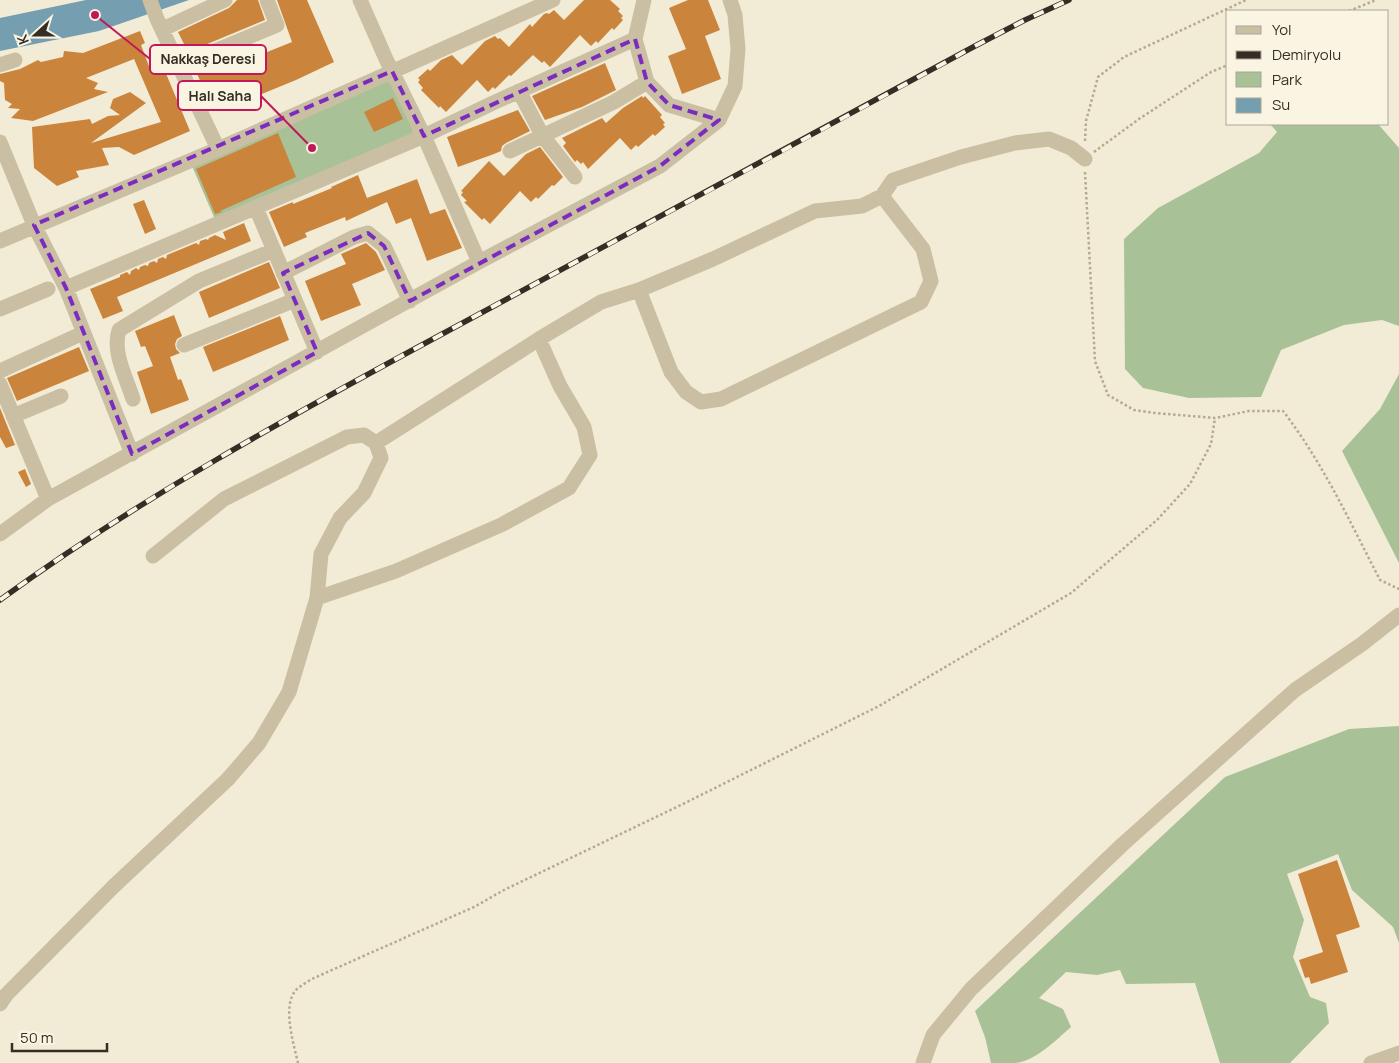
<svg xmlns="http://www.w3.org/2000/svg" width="1399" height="1063" viewBox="0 0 1399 1063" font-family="Manrope,sans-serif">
	<rect width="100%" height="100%" fill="#f2ecd7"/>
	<path fill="#a8c197" d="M394 78 416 139 217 224 192 166Z
		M1270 124H1378L1399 148V326L1382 320 1344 325 1281 350 1261 397 1189 398 1143 388 1125 369 1124 239 1158 208 1259 153 1277 132Z
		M1399 374V563L1342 451 1380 409Z
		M1399 726V943L1393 927 1352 890 1338 854 1287 874 1304 920 1293 957 1310 997 1326 1003 1329 1023 1290 1063H1220L1195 983 1126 984 1120 970 1097 975 1066 972 1039 998 1063 1009 1071 1027C1056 1040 1036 1061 1015 1063 1007 1063 999 1063 991 1063L985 1037 975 1011 1225 777 1349 729Z"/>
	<path fill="#759eb0" d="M86 0H189L99 31 0 51V18Z"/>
	<path fill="#cb843c" d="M237 0H258L265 20 188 52 178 32 229 8Z
		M277 0H307L334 62 296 80 257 96 253 85 210 104 195 69 237 52 242 62 292 42Z
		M584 0H610L620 9 618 11 623 16 621 18 623 20 614 30 612 28 598 43 596 41 591 46 580 35 550 67 544 61 542 63 533 55 511 76 509 75 495 89 493 87 488 92 477 80 446 112 440 106 439 108 421 90 423 88 418 82 420 80 418 78 428 69 430 71 441 60 452 55 462 65 485 41 495 36 498 39 500 38 509 47 530 24 532 27 544 14 547 13 549 14 554 10 564 20Z
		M688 0H708L720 30 705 36 721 79 682 94 668 56 686 49 669 8Z
		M140 31 145 43 141 45 150 69 162 64 190 131 134 155 119 147 102 148 109 165 76 171 79 177 57 186 34 168 32 127 90 119 92 124 108 116 120 115 110 108 113 99 130 92 146 103 91 143 161 122 134 59 86 78 98 83 94 89 108 92 33 121 11 118 20 109 8 108 12 104 5 100 4 83 0 81V74L20 69 38 60 41 62 63 57 64 51 83 53Z
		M605 63 616 90 582 107 545 120 532 96Z
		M642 96 643 98 645 96 662 115 660 117 665 123 663 124 665 127 655 136 653 134 638 147 636 145 631 150 620 138 588 169 583 162 581 164 577 160 575 162 563 146 566 143 562 138 602 118 606 123 623 108Z
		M393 98 403 119 374 132 364 112Z
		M518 110 530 131 506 143 502 146 501 151 494 154 458 167 447 137Z
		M278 133 296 177 220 211 222 212 215 214 196 169Z
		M540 147 563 177 554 186 552 185 538 199 536 197 531 202 520 191 490 224 484 218 482 220 464 202 467 201 461 195 463 192 461 191 489 161 504 176 526 154Z
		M358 175 367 198 417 179 430 214 445 209 462 248 427 261 411 218 396 224 387 202 346 221 345 217 305 233 307 237 284 247 269 212 293 202V204L332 188 331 187Z
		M144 200 156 229 145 234 133 204Z
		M244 223 251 241 117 297 123 311 103 319 90 289 120 277V275L127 272 130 275 131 271 136 268 139 270 140 267 145 265 148 266 149 263 154 261 157 263 158 259 163 257 166 259 167 255 196 243 199 245 200 241 206 239 208 240 209 238 215 235 226 240 223 232Z
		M366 243 376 252 385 270 352 284 361 305 321 321 305 281 346 264 341 254Z
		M269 262 280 288 209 318 199 292Z
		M174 315 182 336 177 339 175 344 176 349 180 353 170 357 178 380 181 379 189 400 151 414 137 372 153 366 145 346 141 347 135 331Z
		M280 316 289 340 213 372 203 347Z
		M79 347 89 371 17 401 7 378Z
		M0 408 15 445 6 448 0 437Z
		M25 469 31 484 26 487 18 472Z
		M1337 860 1360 927 1336 935 1348 972 1311 984 1309 977 1305 978 1299 960 1323 952 1298 874Z"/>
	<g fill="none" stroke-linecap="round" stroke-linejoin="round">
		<path stroke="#b6a98d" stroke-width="2.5" stroke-dasharray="2.5 2.5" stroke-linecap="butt" d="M1349 11 1376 0
			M1085 141 1086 121 1098 77 1124 57 1246 0
			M1094 152 1139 119 1211 72 1228 65
			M1085 172 1095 361 1108 395 1134 410 1155 413 1215 418 1249 411H1283C1323 463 1350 522 1380 580L1399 589
			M298 1063C294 1045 281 1004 297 989 302 985 308 981 314 978L474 907 504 890 683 804 879 706 1071 593 1157 520 1190 484 1211 444 1215 418"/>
		<path stroke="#cabfa3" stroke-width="15" d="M150 0 157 19 218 149
			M360 0 386 59 424 136 479 262
			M644 0 635 39 647 82 669 105 719 120
			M163 29 225 0
			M0 65 15 60
			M179 66 277 25 267 0
			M519 91 542 135 575 177
			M0 142 34 225 66 288 132 454
			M510 151 614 102 647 82
			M256 208 317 352
			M0 241 218 149 553 0
			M283 273 354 237 368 233 384 246 410 301
			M66 288 424 136 493 103 635 39
			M639 290 671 372 686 392 701 402 721 399 921 302 931 281 923 249 882 196
			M0 309 48 289
			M184 345 295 300
			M0 371 83 333
			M0 384 48 499
			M133 399C126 377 112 352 119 330L199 281 274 250
			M13 416 61 396
			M376 443 539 339 601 302 639 290 713 259 815 211 862 206 882 196 893 180 961 157 1015 143 1049 139 1071 148 1085 159
			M0 534 48 499 479 262 660 166 719 120 735 86 738 49 735 15 730 0
			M317 598 396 571 501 525 569 488 590 455 584 427 560 386 539 339
			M0 1004 6 995 114 886 228 779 259 743 289 692 317 598 321 554 340 518 364 493 381 458 376 443 364 435 347 437 224 499 153 556
			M923 1063 933 1035 971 989 1123 844 1295 690 1362 644 1399 615
			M1371 1063 1399 1053"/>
		<defs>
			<path id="rail" d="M0 600C140 498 292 415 444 333 621 237 799 143 975 46L1025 20 1069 0"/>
		</defs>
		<use href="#rail" stroke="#342e25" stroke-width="5.5"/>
		<use href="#rail" stroke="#faf5e3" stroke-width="4" stroke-dasharray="11" stroke-linecap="butt"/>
	</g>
	<path fill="none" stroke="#7b2cbf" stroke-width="4" stroke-dasharray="10 6" stroke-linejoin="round" d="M635 39 647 82 669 105 719 120 660 166 410 301 384 246 368 233 283 273 317 352 132 454 66 288 34 225 392 71 424 136Z"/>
	<path fill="none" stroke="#c2185b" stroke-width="2" d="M95 15L150 59M312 148L261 96"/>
	<g fill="#c2185b" stroke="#faf5e3" stroke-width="2">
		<circle cx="95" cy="15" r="5"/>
		<circle cx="312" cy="148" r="5"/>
	</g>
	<g fill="#faf5e3" stroke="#c2185b" stroke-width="2">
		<rect x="150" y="45" width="116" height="29" rx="5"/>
		<rect x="178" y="81" width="83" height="29" rx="5"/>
	</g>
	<g font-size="14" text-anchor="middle" font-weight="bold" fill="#342e25">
		<text x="208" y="64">Nakkaş Deresi</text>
		<text x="220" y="101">Halı Saha</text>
	</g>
	<rect x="1226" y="10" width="162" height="115" fill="#faf5e3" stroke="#aba597"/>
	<rect x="1236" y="26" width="25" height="8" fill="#cabfa3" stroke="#aba597"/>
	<text x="1272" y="35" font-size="15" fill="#342e25">Yol</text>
	<rect x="1236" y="51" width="25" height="8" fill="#342e25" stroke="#aba597"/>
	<text x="1272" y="60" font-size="15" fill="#342e25">Demiryolu</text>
	<rect x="1236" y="72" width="25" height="15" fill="#a8c197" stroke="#aba597"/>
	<text x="1272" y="85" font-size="15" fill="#342e25">Park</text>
	<rect x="1236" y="98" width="25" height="15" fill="#759eb0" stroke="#aba597"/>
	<text x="1272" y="110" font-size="15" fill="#342e25">Su</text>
	<g transform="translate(35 35) rotate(249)" stroke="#faf5e3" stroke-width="4" paint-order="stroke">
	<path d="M0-4L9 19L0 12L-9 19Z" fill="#342e25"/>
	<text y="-8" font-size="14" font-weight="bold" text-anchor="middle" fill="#342e25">K</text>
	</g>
	<path d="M12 1043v8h95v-8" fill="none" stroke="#342e25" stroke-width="2.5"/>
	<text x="20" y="1043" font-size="15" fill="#342e25" stroke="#faf5e3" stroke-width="4" paint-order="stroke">50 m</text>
</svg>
